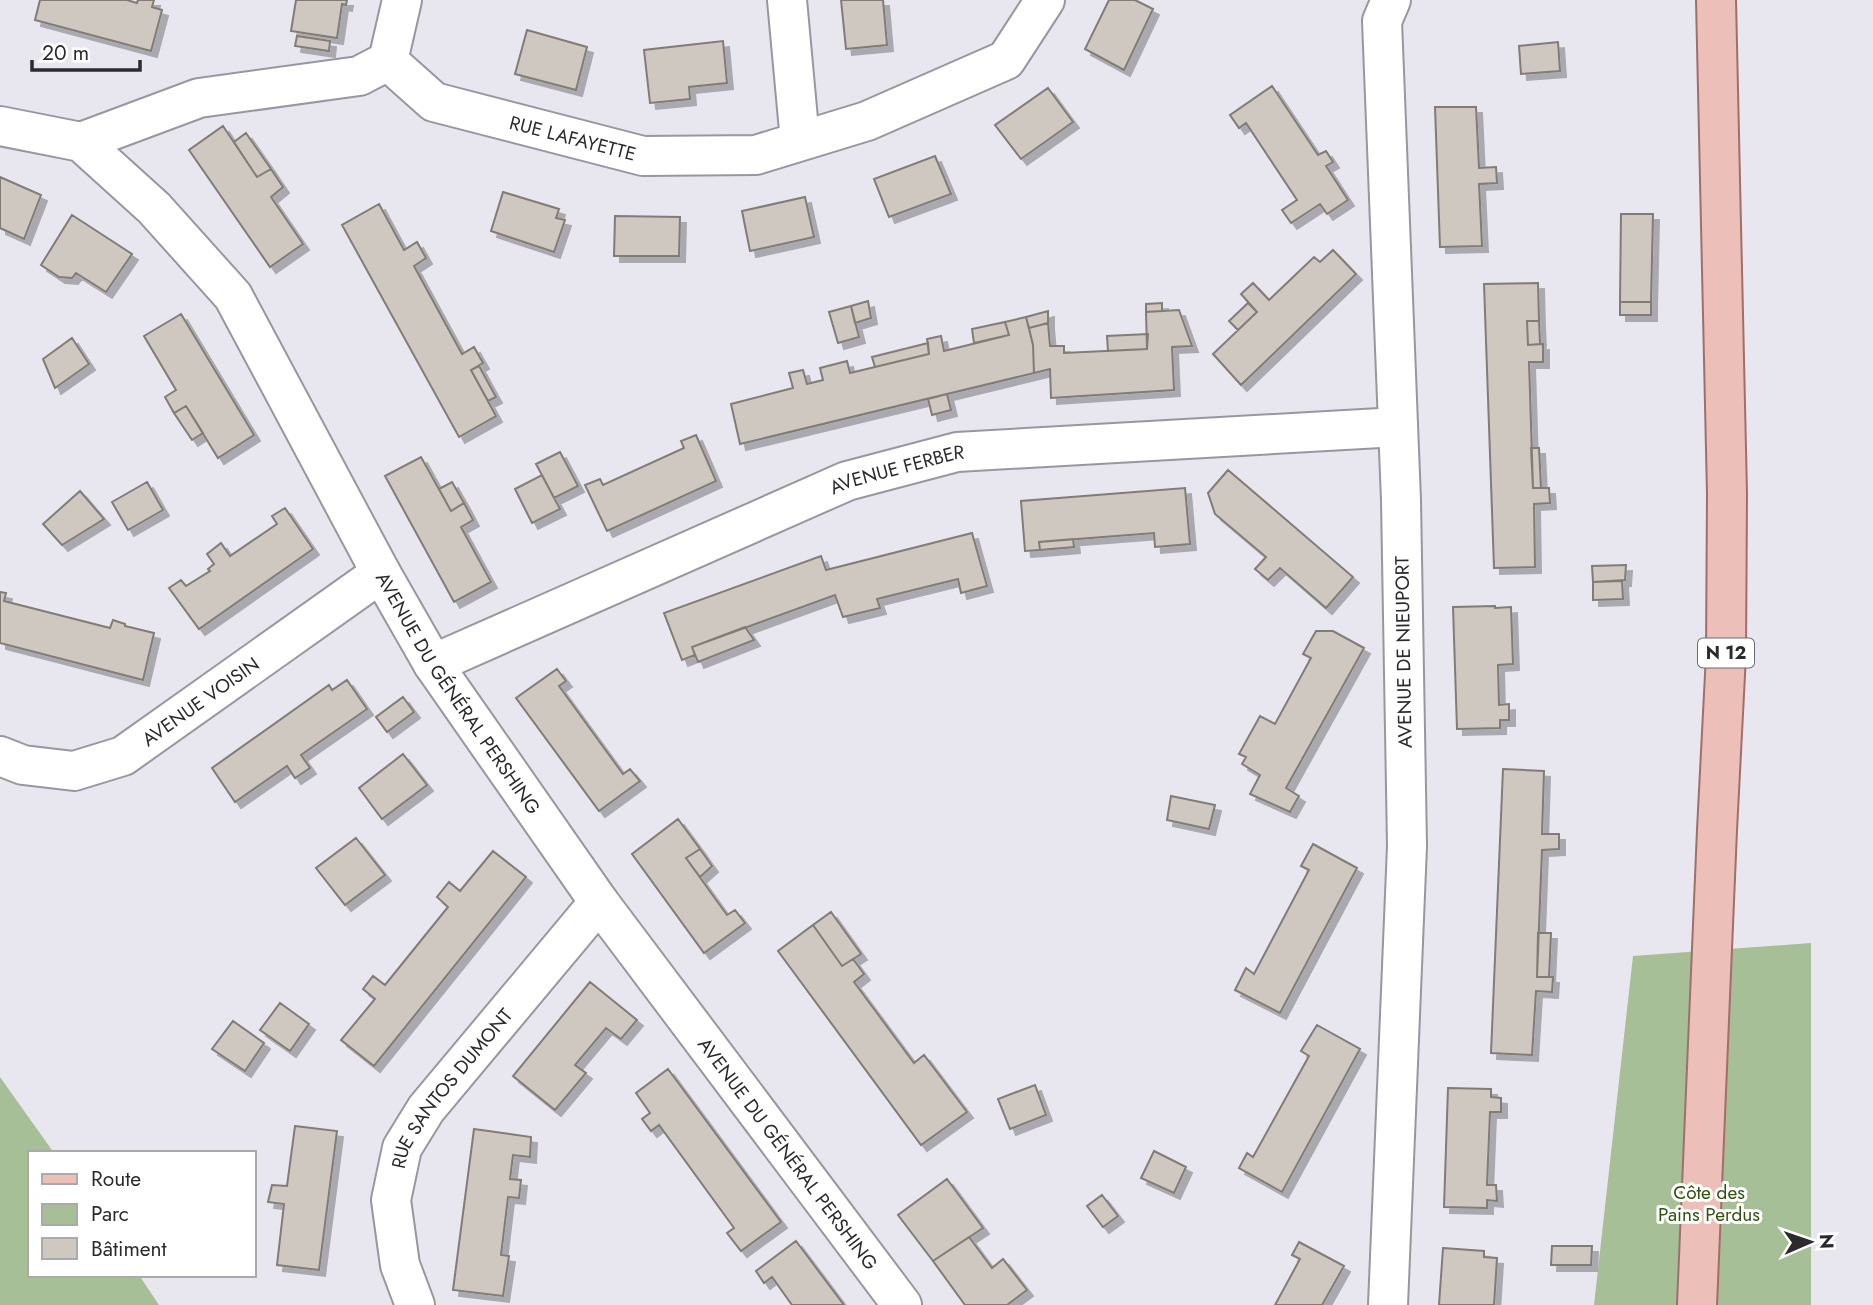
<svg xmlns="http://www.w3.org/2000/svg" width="1873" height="1305" viewBox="0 0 1873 1305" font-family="Jost,sans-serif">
	<defs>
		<filter id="shadow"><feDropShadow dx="6" dy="6" stdDeviation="0" flood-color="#0004"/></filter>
	</defs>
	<rect width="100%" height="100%" fill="#e8e7f0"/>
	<path fill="#a7bf97" d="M1811 943V1305H1594L1633 956Z
		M0 1077 54 1153H30V1275H139L159 1305H0Z"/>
	<path fill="#cfc8c1" stroke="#827c76" stroke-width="2" filter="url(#shadow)" d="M40 0H127L137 3 138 0H154L152 7 162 10 151 51 35 20Z
		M296 0H347L346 5 342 4 337 38 291 31Z
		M841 0H883L887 45 846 49Z
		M1109 0H1135L1153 9 1124 70 1085 49Z
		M527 30 587 47 576 90 515 74Z
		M297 36 330 41 329 51 295 46Z
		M723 41 727 83 689 87 690 99 650 103 644 50Z
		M1558 42 1560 71 1521 74 1519 46Z
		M1272 86 1318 155 1326 151 1333 162 1326 166 1348 200 1327 214 1320 204 1291 223 1282 210 1297 200 1246 123 1239 128 1230 115Z
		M1048 88 1073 122 1021 159 995 125Z
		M1435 107H1476L1479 168 1496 167 1497 183 1479 184 1482 246 1440 247Z
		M223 126 257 177 271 169 283 187 271 197 303 244 270 267 189 150Z
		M246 133 271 169 257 177 234 142Z
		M935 156 951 194 889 217 874 179Z
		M0 177 41 195 24 239 0 228Z
		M503 192 559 209 556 218 565 220 554 252 491 231Z
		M805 197 814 237 750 251 742 211Z
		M379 204 404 250 417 242 426 258 414 266 462 354 474 347 483 363 471 370 496 416 459 437 342 225Z
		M1621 214H1653L1651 302H1620Z
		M72 215 132 254 106 292 76 273 72 278 59 277 41 265Z
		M615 216 680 217 679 256H614Z
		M1333 250 1356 274 1241 385 1213 354 1257 312 1241 294 1253 283 1269 300 1314 257 1320 262Z
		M1538 283 1539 321H1527L1528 345 1543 344V362H1529L1533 488H1549L1550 503 1534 504 1535 567 1494 568 1484 284Z
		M868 301 871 318 855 323 851 306Z
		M1620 302H1651V315H1620Z
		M1162 303V311L1146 312V304Z
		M1248 303 1257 312 1238 330 1229 321Z
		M851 306 859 337 838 343 829 312Z
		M1179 310 1192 346 1172 347 1174 390 1051 398 1050 369 1034 373 1033 345 1029 328 1048 323 1050 346H1064V353L1147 349 1146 312Z
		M1048 311V323L1029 328 1026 317Z
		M181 314 254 435 218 458 186 406 174 413 165 397 176 390 144 336Z
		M1026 317 1033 345 1034 373 740 444 731 404 793 388 789 373 803 370 807 384 823 380 820 368 847 361 850 373 929 354 927 339 941 336 944 351 1009 335 1005 322Z
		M1527 321H1539L1540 344 1528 345Z
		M1005 322 1009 335 974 343 972 329Z
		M1148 334 1147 349 1108 351 1107 336Z
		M72 338 89 364 55 388 43 359Z
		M928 343 929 354 875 367 872 357Z
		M479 366 496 397 488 401 471 370Z
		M947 394 951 410 932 415 928 399Z
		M186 406 203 433 192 440 174 413Z
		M696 435 716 481 607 531 585 485 600 479 603 485 684 448 681 441Z
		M1531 448H1539L1541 488H1533Z
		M560 452 578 486 554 498 536 464Z
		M421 457 451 511 464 503 473 520 461 527 491 582 454 602 385 476Z
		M1228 470 1353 577 1326 608 1280 568 1268 580 1255 569 1266 557 1215 514 1208 493Z
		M542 475 560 509 532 523 515 489Z
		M147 482 163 510 128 530 112 502Z
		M452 482 464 503 451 511 439 489Z
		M1185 488 1190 544 1155 547 1154 533 1039 542 1040 550 1025 551 1021 501Z
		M80 491 104 519 62 545 43 524Z
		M285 508 313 549 199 629 169 588 181 580 186 586 210 571 208 569 214 564 207 554 221 543 230 556 277 524 272 516Z
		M972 533 987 586 961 593 958 579 877 599 880 608 843 617 835 595 692 647 695 655 682 660 664 613 821 556 826 570Z
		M1073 539 1074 547 1040 550 1039 542Z
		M1626 565 1625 580 1593 582 1592 566Z
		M1622 581 1623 599 1593 600V582Z
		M0 592 6 593 4 601 110 628 113 620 125 624V626L154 633 143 680 0 643Z
		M1495 606V608L1511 607 1513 664 1498 665 1499 705 1509 704V720H1500V728L1457 729 1453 607Z
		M745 627 754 640 698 662 692 647Z
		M1316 631H1333L1364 648 1286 788 1299 796 1290 812 1250 794 1260 775 1242 764 1246 757 1239 754 1260 716 1275 724 1311 658 1303 654Z
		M557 669 566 681 559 686 623 774 630 769 640 781 599 811 516 698Z
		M347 680 367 709 301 755 310 768 295 778 287 766 235 802 212 768 329 685 332 690Z
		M403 697 414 712 387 732 376 717Z
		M403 754 427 785 382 819 359 788Z
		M1503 769 1544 771 1542 834H1559V849L1542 850 1537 977H1553L1552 992 1536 991 1532 1055 1491 1053Z
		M1171 796 1215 805 1209 829 1167 820Z
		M678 819 700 849 686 858 727 915 735 910 745 923 704 953 632 854Z
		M356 838 385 875 345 905 316 868Z
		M1313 844 1357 868 1280 1013 1235 990 1246 968 1254 974 1309 870 1301 866Z
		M700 849 712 866 700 877 686 858Z
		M493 851 526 877 374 1066 341 1040 375 999 363 989 373 976 385 985 448 907 437 897 449 882 460 891Z
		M831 912 861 954 842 966 813 925Z
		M813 925 842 966 853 959 864 974 854 982 914 1063 924 1055 967 1112 921 1145 778 951Z
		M1538 933H1551L1549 977H1537Z
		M590 982 637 1020 621 1039 606 1028 575 1065 586 1073 555 1110 513 1076Z
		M280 1003 309 1024 290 1051 260 1030Z
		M233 1021 264 1043 245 1071 212 1049Z
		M1317 1025 1360 1049 1282 1192 1239 1168 1247 1153 1253 1157 1309 1056 1301 1051Z
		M668 1069 781 1222 741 1251 727 1233 734 1228 659 1125 651 1131 642 1119 650 1113 636 1093Z
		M1035 1085 1046 1115 1010 1129 998 1099Z
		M1448 1088 1491 1089V1097L1501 1098V1112H1490L1487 1185H1496L1497 1201 1487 1200V1208L1444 1207Z
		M295 1126 337 1131 319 1270 277 1265 284 1204 268 1202 272 1185 287 1186Z
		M474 1129 531 1137 530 1157 513 1155 510 1179 521 1180 519 1198 508 1197 501 1255 509 1256 503 1296 453 1290Z
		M1154 1151 1186 1167 1174 1193 1141 1178Z
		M947 1179 983 1228 933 1261 898 1215Z
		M1102 1195 1118 1216 1103 1227 1087 1206Z
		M969 1237 992 1268 1003 1259 1027 1290 1007 1305H965L933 1261Z
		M796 1241 844 1305H792L772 1277 764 1283 756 1271Z
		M1299 1242 1344 1266 1322 1305H1275L1300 1259 1292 1255Z
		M1552 1246H1592L1591 1265H1551Z
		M1443 1248 1484 1251V1257L1497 1258 1494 1305H1439Z"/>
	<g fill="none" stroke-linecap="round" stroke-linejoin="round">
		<defs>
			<g id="minor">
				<path d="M787 0 800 141"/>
				<path id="s1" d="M388 61 434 102 643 156 756 155 867 121 1006 60 1045 0"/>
				<path d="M388 61 402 0"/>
				<path id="s2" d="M0 126 81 142 154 208 233 296 381 573 433 664 599 902 902 1305"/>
				<path d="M81 142 199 98 359 76 388 61"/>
				<path id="s3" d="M433 664 847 481 957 452 1398 427"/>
				<path id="s4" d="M0 756 23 765 74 771 123 756 381 573"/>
				<path id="s5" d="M415 1305 400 1265 391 1200 402 1148 426 1109 599 902"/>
				<path d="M1388 1305 1407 846 1401 500 1382 21 1391 0"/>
			</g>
			<path id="major" d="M1697 1305 1717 830 1726 655 1727 494 1716 0"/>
		</defs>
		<use href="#minor" stroke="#97979f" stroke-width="42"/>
		<use href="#major" stroke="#a06f6a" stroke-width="42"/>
		<use href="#minor" stroke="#fff" stroke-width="38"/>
		<use href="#major" stroke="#ecbfb9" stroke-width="38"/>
	</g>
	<g text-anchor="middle" stroke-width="6" stroke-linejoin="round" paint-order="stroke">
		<rect fill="#fff" stroke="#6b6b6d" stroke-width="2" x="1698" y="638.5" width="56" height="29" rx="5"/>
		<g font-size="18" font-weight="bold" fill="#2b2b2e">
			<text x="1726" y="659">N 12</text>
		</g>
		<g font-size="19" fill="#2b2b2e" stroke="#fff">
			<text dy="7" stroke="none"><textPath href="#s1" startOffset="205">RUE LAFAYETTE</textPath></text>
			<text dy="7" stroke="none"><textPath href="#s3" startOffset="504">AVENUE FERBER</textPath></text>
			<text transform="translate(1403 652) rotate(-91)" y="7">AVENUE DE NIEUPORT</text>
			<text dy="7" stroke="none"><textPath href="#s2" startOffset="756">AVENUE DU GÉNÉRAL PERSHING</textPath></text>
			<text dy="7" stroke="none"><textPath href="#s4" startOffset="222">AVENUE VOISIN</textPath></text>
			<text dy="7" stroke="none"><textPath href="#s5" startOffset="238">RUE SANTOS DUMONT</textPath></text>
			<text dy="7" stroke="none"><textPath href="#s2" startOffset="1323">AVENUE DU GÉNÉRAL PERSHING</textPath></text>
		</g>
		<g font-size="19" fill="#2f520e" stroke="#fff">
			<text x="1709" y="1199">Côte des<tspan x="1709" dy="22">Pains Perdus</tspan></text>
		</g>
	</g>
	<rect x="28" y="1151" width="228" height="126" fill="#ffffff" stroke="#aaaaab" stroke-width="2"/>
	<rect x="42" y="1174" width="35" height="10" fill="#ecbfb9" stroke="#aaaaab" stroke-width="2"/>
	<text x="91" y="1186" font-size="21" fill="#2b2b2e">Route</text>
	<rect x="42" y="1204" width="35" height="21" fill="#a7bf97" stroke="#aaaaab" stroke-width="2"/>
	<text x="91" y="1221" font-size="21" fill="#2b2b2e">Parc</text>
	<rect x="42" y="1238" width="35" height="21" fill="#cfc8c1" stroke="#aaaaab" stroke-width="2"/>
	<text x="91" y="1256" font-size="21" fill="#2b2b2e">Bâtiment</text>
	<g transform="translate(1810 1242) rotate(88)" stroke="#ffffff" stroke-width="5" paint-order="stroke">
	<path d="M0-5L12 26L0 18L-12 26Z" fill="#2b2b2e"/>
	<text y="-10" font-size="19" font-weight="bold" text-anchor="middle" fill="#2b2b2e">N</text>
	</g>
	<path d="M32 60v10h108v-10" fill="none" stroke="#2b2b2e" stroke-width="3.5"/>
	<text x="42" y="60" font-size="21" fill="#2b2b2e" stroke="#ffffff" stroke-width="5" paint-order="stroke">20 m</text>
</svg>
